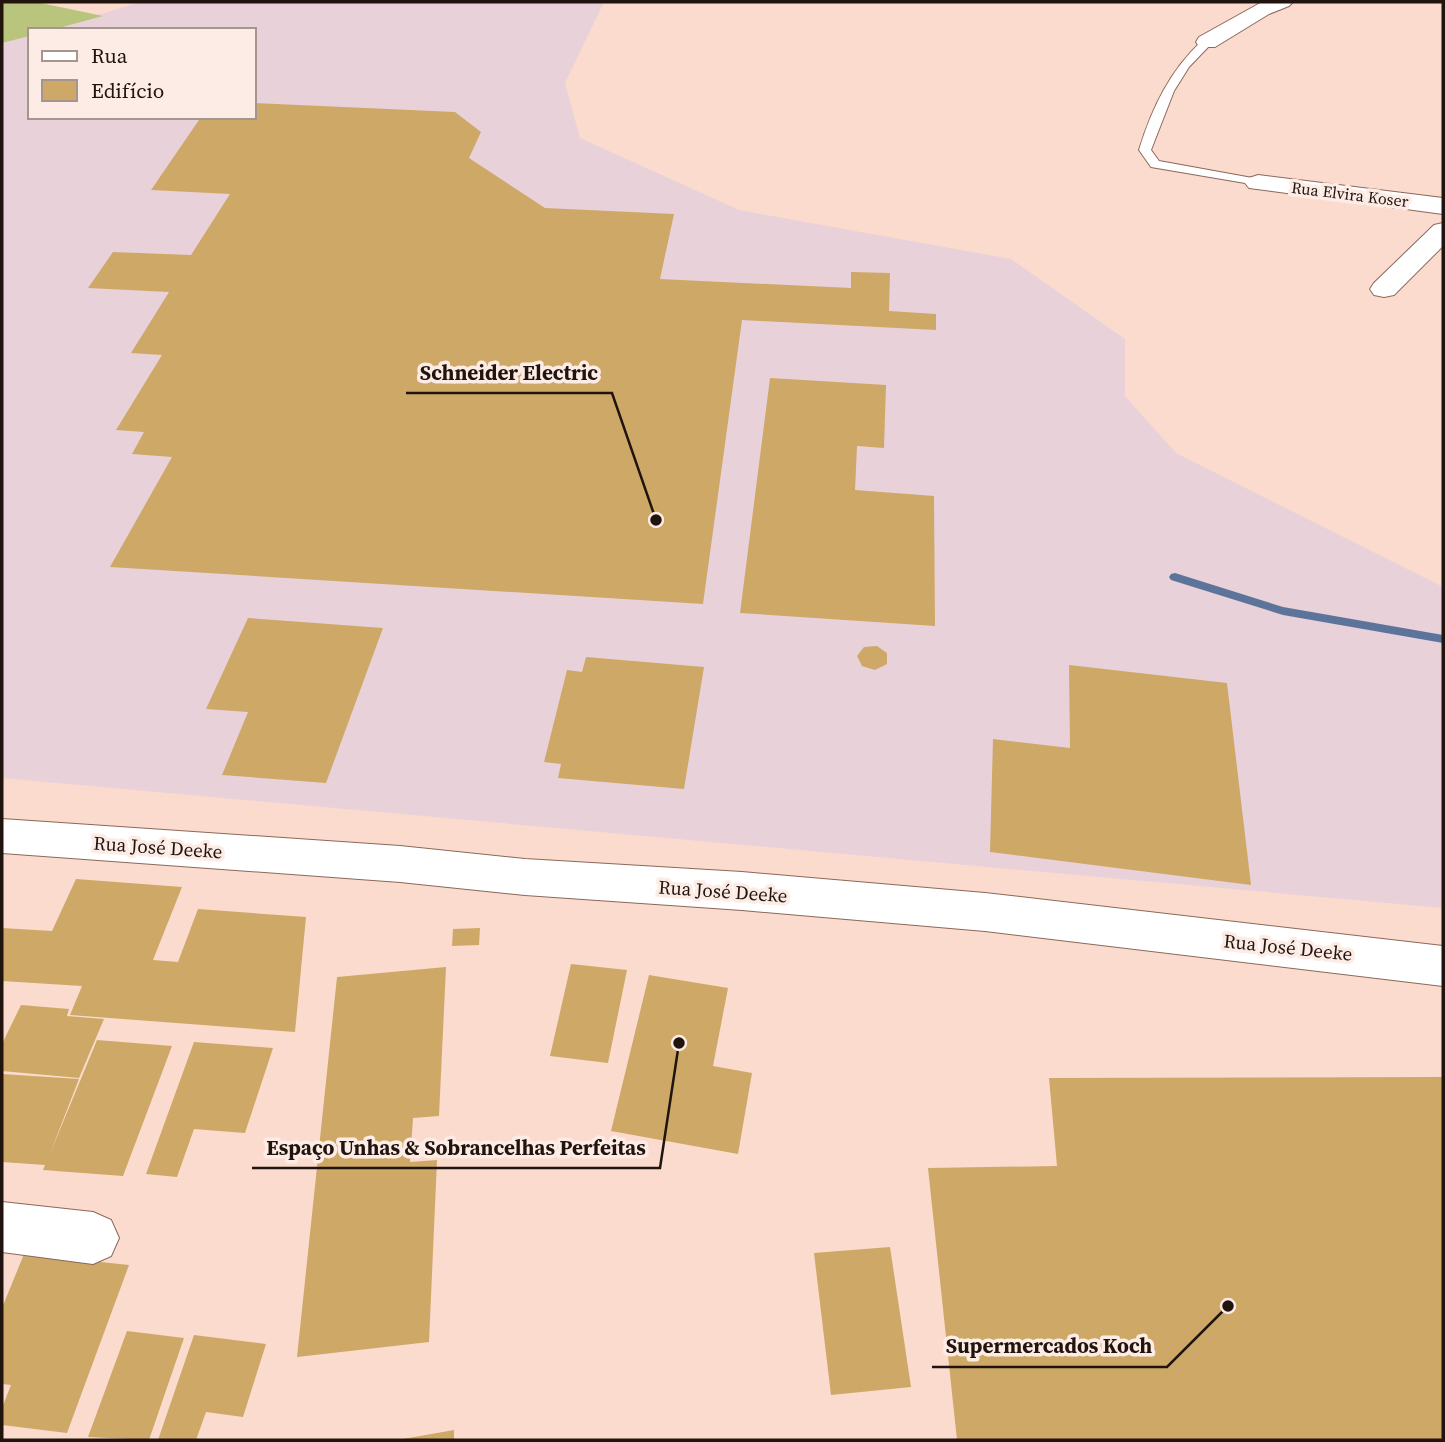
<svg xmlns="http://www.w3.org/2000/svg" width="1445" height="1442" viewBox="0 0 1445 1442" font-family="'Source Serif 4',serif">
	<rect width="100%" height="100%" fill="#fadbce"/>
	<path fill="#e9d1da" d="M140 2H604L565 83 580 138 739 210 1011 259 1125 339V396L1176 453 1443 587V908L2 778V43L30 36V117H254V30H51Z"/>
	<path fill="#b9c47c" d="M2 2H36L103 16 51 30H30V36L2 43Z"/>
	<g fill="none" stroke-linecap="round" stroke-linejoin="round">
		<path fill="#5d749a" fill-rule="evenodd" d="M1175 573 1283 607 1443 635V643L1283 615 1171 580 1169 577 1171 574Z"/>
	</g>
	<path fill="#cea867" d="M254 103 455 112 481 132 469 158 545 208 674 214 660 279 851 288V272L890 273 889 311 936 314V330L742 320 703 604 110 567 172 457 132 454 144 432 116 430 162 355 131 353 169 292 88 288 113 252 191 255 230 194 151 190 201 117H254Z
		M770 378 886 385 884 448 857 446 855 490 934 496 935 626 740 613Z
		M248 618 383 628 326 783 222 775 248 712 206 709Z
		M877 646 887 653V664L875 670 862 666 857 656 864 647Z
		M586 657 704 667 684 789 558 778 561 764 544 762 567 670 582 672Z
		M1069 665 1227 683 1251 885 990 852 993 739 1070 748Z
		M76 879 182 887 153 960 178 962 198 909 306 917 295 1032 70 1015 82 986 2 981V928L52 931Z
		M480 928 479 945 452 946 453 929Z
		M571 964 627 970 608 1063 550 1056Z
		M446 967 439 1116 413 1118 410 1162 437 1160 429 1342 297 1357 337 977Z
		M649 975 728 988 713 1066 752 1073 738 1154 611 1131Z
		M21 1005 69 1009 67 1016 104 1019 79 1078 2 1071V1044Z
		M97 1040 172 1046 123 1176 43 1170 45 1165 2 1162V1074L79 1079 49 1156Z
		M194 1042 273 1048 245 1133 194 1129 177 1177 146 1174Z
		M1443 1077V1440H957L928 1168 1057 1166 1049 1078Z
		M890 1247 911 1387 831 1395 814 1253Z
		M24 1254 129 1265 67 1433 2 1425V1408L11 1385 2 1384V1308Z
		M127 1331 184 1338 149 1440 88 1437Z
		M194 1335 266 1344 243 1417 206 1412 196 1440H158Z
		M454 1430V1440H404L403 1439Z"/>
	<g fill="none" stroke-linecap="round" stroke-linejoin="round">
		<defs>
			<path id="lane" d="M1203 40 1213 42 1189 67 1174 91 1151 150 1159 161 1258 179 1263 180V186L1151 167 1139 150C1152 108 1170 70 1203 40Z"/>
			<path id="street" d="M1262 2H1293L1289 6 1269 14 1215 47H1199L1196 42 1199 37Z
				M1258 175 1443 198V214L1249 188 1245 183 1249 178Z
				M1443 223V246L1394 295 1384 297 1374 295 1370 289 1374 283 1434 225Z
				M2 1202 93 1212 111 1220 119 1238 111 1256 93 1264 2 1252Z"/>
			<path id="secondary" d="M2 819 400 846 525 859 742 872 985 893 1443 946V986L985 931 742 910 525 895 400 882 2 853Z"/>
		</defs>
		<use href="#lane" stroke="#8b685a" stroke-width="2"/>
		<use href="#street" stroke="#8b685a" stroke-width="2"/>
		<use href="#secondary" stroke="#8b685a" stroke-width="2"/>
		<use href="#lane" fill="#fff" fill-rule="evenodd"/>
		<use href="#street" fill="#fff" fill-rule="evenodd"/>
		<use href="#secondary" fill="#fff" fill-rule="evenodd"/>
	</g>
	<g text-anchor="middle" stroke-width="7" stroke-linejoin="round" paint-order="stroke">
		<g font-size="16" fill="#21140e" stroke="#fcece5">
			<text transform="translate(1350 194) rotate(7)" y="6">Rua Elvira Koser</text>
		</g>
		<g font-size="19" fill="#21140e" stroke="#fcece5">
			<text transform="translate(158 847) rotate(4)" y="7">Rua José Deeke</text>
			<text transform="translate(723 891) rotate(4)" y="7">Rua José Deeke</text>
			<text transform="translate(1288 947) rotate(6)" y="7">Rua José Deeke</text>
		</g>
	</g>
	<path fill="none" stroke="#21140e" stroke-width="2.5" d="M656 520L612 393H406M679 1043L660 1168H252M1228 1306L1167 1367H932"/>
	<g fill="#21140e" stroke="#fcece5" stroke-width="2.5">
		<circle cx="656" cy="520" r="7"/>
		<circle cx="679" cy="1043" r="7"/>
		<circle cx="1228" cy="1306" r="7"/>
	</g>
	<g font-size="21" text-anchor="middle" font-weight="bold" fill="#21140e" stroke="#fcece5" stroke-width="7" stroke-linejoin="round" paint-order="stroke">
		<text x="509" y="380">Schneider Electric</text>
		<text x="456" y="1155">Espaço Unhas &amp; Sobrancelhas Perfeitas</text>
		<text x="1049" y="1353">Supermercados Koch</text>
	</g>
	<rect width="1445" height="1442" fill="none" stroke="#21140e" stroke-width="7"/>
	<rect x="28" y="28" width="228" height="91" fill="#fcece5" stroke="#a4968f" stroke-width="2"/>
	<rect x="42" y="51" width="35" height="10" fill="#ffffff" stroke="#a4968f" stroke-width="2"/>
	<text x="91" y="63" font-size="21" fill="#21140e">Rua</text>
	<rect x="42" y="80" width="35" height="21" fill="#cea867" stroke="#a4968f" stroke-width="2"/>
	<text x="91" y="98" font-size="21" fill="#21140e">Edifício</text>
</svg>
